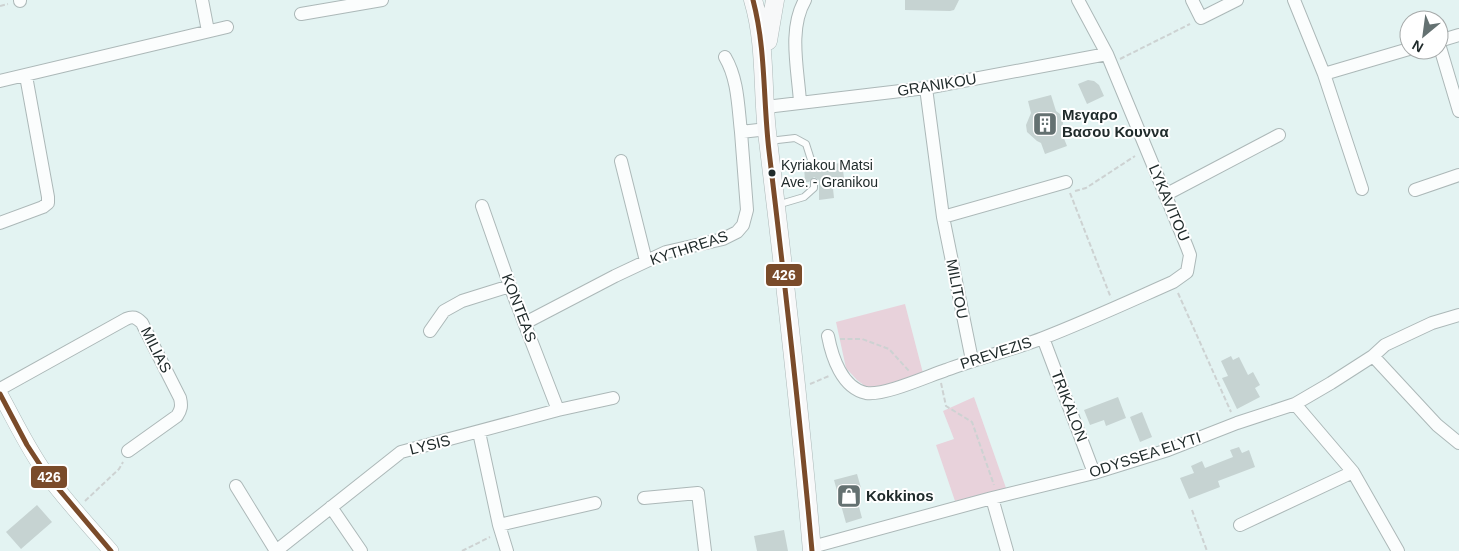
<svg xmlns="http://www.w3.org/2000/svg" width="1459" height="551" viewBox="0 0 1459 551" font-family="Arial,sans-serif">
	<rect width="100%" height="100%" fill="#e3f3f2"/>
	<path fill="#e8d2db" d="M905 304 924 377 869 389 857 380 846 368 836 322Z
		M974 397 1006 488 955 501 936 445 954 439 943 411Z"/>
	<path fill="#c6d3d2" d="M905 0H959L954 10 950 11 905 10Z
		M1088 80 1094 81 1099 85 1104 96 1087 104 1078 84Z
		M1051 95 1056 111 1060 114 1063 123 1061 131 1067 146 1045 154 1041 143 1037 141 1027 132 1026 125 1031 113 1028 101Z
		M842 163 844 178 832 179 834 198 819 200V180L814 177 809 182H805L804 166H808L810 170 814 171 817 169 818 165Z
		M1231 356 1233 360 1239 357 1248 375 1253 372 1260 385 1255 388 1260 397 1237 409 1222 378 1228 376 1221 361Z
		M1118 397 1126 418 1106 426 1104 420 1090 425 1084 410Z
		M1142 412 1152 437 1140 442 1130 417Z
		M1239 447 1242 453 1249 450 1255 467 1218 481 1220 487 1189 499 1180 478 1194 473 1191 466 1202 461 1205 468 1233 457 1230 450Z
		M857 474 861 488 858 489 861 502 858 503 862 518 846 523 834 480Z
		M37 505 52 522 21 549 6 532Z
		M784 530 788 551H757L754 536Z"/>
	<g fill="none" stroke-linecap="round" stroke-linejoin="round">
		<defs>
			<path id="service" d="M769 141 795 138 806 144 813 166
				M777 205 804 197 814 188V182"/>
			<path id="minor" d="M20 0V1
				M202 0 208 31
				M1192 0 1201 18 1237 0
				M1294 0 1324 74 1409 49
				M301 14 382 0
				M1439 41 1459 35
				M1439 44 1459 111
				M725 57C738 79 738 106 741 132
				M1324 74 1362 189
				M0 81 227 27
				M926 88 943 217 972 360
				M800 102C798 70 788 29 805 0
				M766 107 926 88 1107 54
				M621 161 646 261
				M1415 190 1459 175
				M1165 195 1279 135
				M482 206 510 286 558 410
				M943 217 1066 182
				M0 223 43 207 48 203V197L26 76
				M525 323 615 276 666 252 723 239 737 232 743 225 747 210 741 132 767 129
				M430 331 444 311 462 301 510 286
				M828 336C832 357 842 388 866 393 884 396 928 376 946 370 978 358 1012 350 1043 338 1087 321 1130 301 1173 282L1187 272 1190 255 1187 247 1107 54 1078 0
				M1043 338 1094 473
				M1373 356 1437 425 1459 443
				M0 389 126 319C133 316 136 317 142 323L180 398C182 406 181 410 177 416L128 451
				M1295 404 1353 472 1398 551
				M479 432 499 525 507 551
				M236 486 276 551
				M644 498 698 493 705 551
				M992 498 1007 551
				M331 507 361 551
				M499 525 595 503
				M1240 525 1353 472
				M812 547 992 498 1094 473 1168 450 1237 423 1295 404 1331 383 1373 356 1385 345 1432 323 1459 315
				M276 551 401 452 558 410 613 398"/>
			<path id="tertiary" d="M0 394C15 421 28 449 46 474 66 501 89 526 111 551"/>
			<path id="secondary" d="M753 0C766 43 762 88 767 132 784 271 800 411 812 551
				M768 41 775 0"/>
		</defs>
		<use href="#service" stroke="#acb8b8" stroke-width="8"/>
		<use href="#minor" stroke="#acb8b8" stroke-width="14"/>
		<use href="#tertiary" stroke="#acb8b8" stroke-width="16"/>
		<use href="#secondary" stroke="#acb8b8" stroke-width="19"/>
		<path stroke="#cdd2d2" stroke-width="2" stroke-dasharray="5 2.5" stroke-linecap="butt" d="M0 6 8 4
			M1120 59 1190 24
			M1075 191 1086 188 1135 156
			M1070 193 1111 298
			M1178 293 1231 412
			M840 339H862L889 349 909 371
			M941 383 946 406 972 422 994 485
			M810 384 829 376
			M85 501 119 469 123 462
			M1192 510 1207 551
			M462 551 490 537"/>
		<use href="#service" stroke="#fbfdfd" stroke-width="6"/>
		<use href="#minor" stroke="#fbfdfd" stroke-width="12"/>
		<use href="#tertiary" stroke="#fbfdfd" stroke-width="15"/>
		<use href="#secondary" stroke="#f7f8f9" stroke-width="18"/>
		<defs>
			<path id="bus-1" d="M753 0C766 49 763 100 769 151 785 284 800 417 812 551
				M0 394 27 445 46 474 111 551"/>
		</defs>
		<use href="#bus-1" stroke="#fff" stroke-width="9"/>
		<use href="#bus-1" stroke="#7a4b2a" stroke-width="5"/>
	</g>
	<defs>
		<symbol id="building-square" viewBox="-11 -11 22 22"><rect x="-9" y="-9" width="18" height="18" rx="4" fill="#647171" stroke="#fff"/><path d="M-4-6H4V6H1V3H-1V6H-4ZM-2.5-4.3h1.7v1.8h-1.7ZM.8-4.3h1.7v1.8H.8ZM-2.5-1h1.7V.8h-1.7ZM.8-1h1.7V.8H.8Z" fill="#fff"/></symbol>
		<symbol id="shop-square" viewBox="-11 -11 22 22"><rect x="-9" y="-9" width="18" height="18" rx="4" fill="#647171" stroke="#fff"/><path d="M-5-2.5h2.3a2.7 3.5 0 0 1 5.4 0H5L5.5 6h-11ZM-1.5-2.5h3a1.5 2.3 0 0 0-3 0Z" fill="#fff"/></symbol>
	</defs>
	<g fill-rule="evenodd">
		<use href="#building-square" x="1031" y="110" width="28" height="28"/>
		<use href="#shop-square" x="835" y="482" width="28" height="28"/>
	</g>
	<circle fill="#202b2b" stroke="#fff" stroke-width="2" cx="772" cy="173" r="4.5"/>
	<g text-anchor="middle" stroke-width="4" stroke-linejoin="round" paint-order="stroke">
		<g font-size="14" fill="#202b2b" stroke="#fff" text-anchor="start">
			<text x="781" y="170">Kyriakou Matsi<tspan x="781" dy="17">Ave. - Granikou</tspan></text>
		</g>
		<g font-size="15" fill="#202b2b" stroke="#fff">
			<text transform="translate(937 85) rotate(-9)" y="5">GRANIKOU</text>
			<text transform="translate(1169 203) rotate(67)" y="5">LYKAVITOU</text>
			<text transform="translate(689 248) rotate(-18)" y="5">KYTHREAS</text>
			<text transform="translate(957 289) rotate(79)" y="5">MILITOU</text>
			<text transform="translate(519 308) rotate(69)" y="5">KONTEAS</text>
			<text transform="translate(156 350) rotate(63)" y="5">MILIAS</text>
			<text transform="translate(996 353) rotate(-18)" y="5">PREVEZIS</text>
			<text transform="translate(1069 406) rotate(69)" y="5">TRIKALON</text>
			<text transform="translate(430 445) rotate(-14)" y="5">LYSIS</text>
			<text transform="translate(1145 455) rotate(-18)" y="5">ODYSSEA ELYTI</text>
		</g>
		<g font-size="15" font-weight="bold" fill="#202b2b" stroke="#fff" text-anchor="start">
			<text x="1062" y="120">Μεγαρο<tspan x="1062" dy="17">Βασου Κουννα</tspan></text>
			<text x="866" y="501">Kokkinos</text>
		</g>
	</g>
	<g stroke="#fff" stroke-width="2">
		<rect x="765" y="263" width="38" height="24" rx="5" fill="#7a4b2a"/>
		<rect x="30" y="465" width="38" height="24" rx="5" fill="#7a4b2a"/>
	</g>
	<g font-size="14" text-anchor="middle" font-weight="bold" fill="#fff">
		<text x="784" y="280">426</text>
		<text x="49" y="482">426</text>
	</g>
	<g transform="translate(1424 35) rotate(209)"><circle r="24" fill="#ffffff" stroke="#a6aaaa"/>
	<path d="M0-4L9 19L0 12L-9 19Z" fill="#647171"/>
	<text y="-8" font-size="14" font-weight="bold" text-anchor="middle" fill="#202b2b">N</text>
	</g>
</svg>
